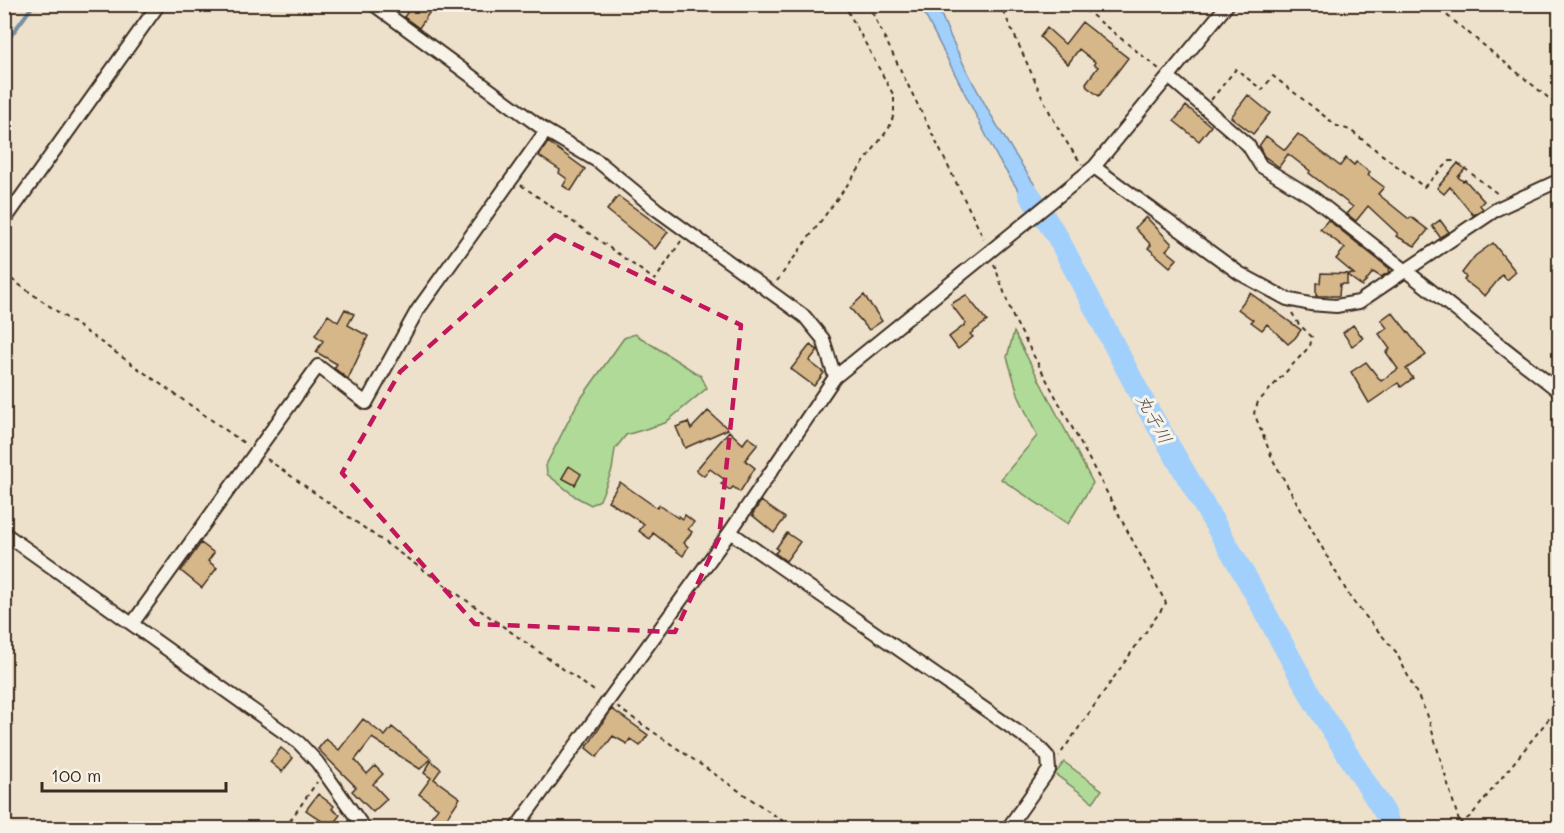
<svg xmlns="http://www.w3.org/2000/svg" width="1564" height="833" viewBox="0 0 1564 833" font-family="Mali,'Klee One',sans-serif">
	<rect width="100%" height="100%" fill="#ede1cc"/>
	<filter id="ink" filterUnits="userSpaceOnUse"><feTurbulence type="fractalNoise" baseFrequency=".0167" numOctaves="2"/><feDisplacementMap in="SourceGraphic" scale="12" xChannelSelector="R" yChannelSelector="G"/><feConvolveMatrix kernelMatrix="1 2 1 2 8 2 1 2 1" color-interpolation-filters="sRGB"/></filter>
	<g filter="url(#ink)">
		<path fill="#afda97" stroke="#75825a" stroke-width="1.5" d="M1014 332 1093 483 1068 524 1001 479 1037 436 1019 397 1007 357Z
			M635 334 701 376 707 388 665 423 626 435 615 449 612 470 600 500 591 505 576 497 547 474 546 465 577 404 624 338Z
			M1064 762 1102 790 1093 802 1055 774Z"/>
		<path fill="#a1d0fd" stroke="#788ea4" stroke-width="1.5" d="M920 5H937C967 80 1008 147 1054 213L1040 224 998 159Z"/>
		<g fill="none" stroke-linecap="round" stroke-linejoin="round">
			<path stroke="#788ea4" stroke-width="4" d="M4 45 34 4"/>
			<path stroke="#a1d0fd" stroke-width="22" d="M1029 194 1057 236 1146 406 1247 579 1315 703 1385 813 1390 828"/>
		</g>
		<path fill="#d6b789" stroke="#3b2a1e" stroke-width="1.5" d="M413 4H435L419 28 404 17Z
			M1082 22 1128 58 1099 96 1087 87 1086 83 1098 67 1094 64 1095 62 1079 49 1068 64 1040 37 1047 28 1065 44Z
			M1248 95 1270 113 1253 134 1231 117Z
			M1186 106 1211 126 1199 141 1174 121Z
			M1298 134 1340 166 1346 158 1354 165 1356 162 1370 172 1368 175 1384 187 1378 194 1409 219 1411 217 1428 230 1415 246 1396 236 1398 234 1368 206 1356 221 1347 214 1353 207 1309 173 1310 171 1288 154 1279 167 1264 156 1259 146 1266 136 1285 150Z
			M548 142 585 169 571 191 563 186 567 179 559 173 560 170 539 156Z
			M1458 163 1465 169 1458 177 1463 181 1465 180 1484 201 1480 205 1483 209 1473 215 1450 187 1444 194 1437 188Z
			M618 196 668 232 655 249 607 210Z
			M1146 217 1172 244 1166 250 1177 259 1170 267 1148 248 1151 245 1135 228Z
			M1328 220 1390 269 1388 273 1381 277 1373 272 1362 286 1347 275V284H1340L1339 296H1316V283H1320L1321 273 1354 274 1336 259 1345 248 1320 229Z
			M1440 220 1449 232 1440 237 1432 226Z
			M1493 243 1516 272 1507 280 1502 275 1485 296 1464 280 1466 277 1462 273 1475 256Z
			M1250 293 1301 330 1295 338 1288 344 1267 324 1262 330 1251 322 1253 320 1238 309Z
			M864 295 882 321 869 330 850 308Z
			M966 295 987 321 970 334 973 337 958 349 949 337 966 324 951 304Z
			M345 309 354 314 348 325 368 336 348 379 334 368 337 364 316 352 323 341 315 335 328 315 338 322Z
			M1392 312 1426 355 1406 369 1413 378 1401 387 1398 383 1369 403 1351 372 1366 362 1381 381 1398 369 1386 352 1390 349 1379 334 1387 328 1381 320Z
			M1353 325 1363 338 1352 346 1343 333Z
			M810 345 818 350 809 361 824 373 814 386 791 369Z
			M708 411 728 429 685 448 676 427 688 422 691 429Z
			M729 431 743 444 748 437 758 444 745 460 755 468 740 492 733 487 730 490 721 484 725 480 710 469 704 476 696 470Z
			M569 466 581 474 575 485 562 478Z
			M620 482 657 508 659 505 678 518 679 516 683 519 685 515 694 522 688 529 692 532 684 543 688 547 683 556 653 533 650 539 639 531 644 524 608 501Z
			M761 501 785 518 774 533 752 515Z
			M787 533 800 542 786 561 775 553 778 550 776 548Z
			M201 543 214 553 208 561 217 568 202 588 181 571Z
			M612 709 648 735 640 746 630 739 627 744 613 736 597 757 586 748Z
			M363 719 385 736 392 727 431 759 420 769 372 738 355 760 367 774 375 766 383 774 373 784 387 799 373 812 352 791 356 787 318 749 326 739 339 750Z
			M281 748 293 758 282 772 270 762Z
			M431 761 441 769 434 779 460 798 440 828H422L438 808 419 794 431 778 424 773Z
			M318 794 334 806 332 809 340 815 336 820 347 828H332L306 810Z"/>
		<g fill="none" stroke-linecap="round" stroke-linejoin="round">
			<defs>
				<path id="street" d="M373 4 546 131 599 162 656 209 805 317 823 339 835 377
					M1170 78 1248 145 1261 166 1312 197 1560 392
					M1094 167 1239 273 1287 299 1310 304 1336 306 1359 302 1497 209 1560 180
					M4 221 159 4
					M730 532 1038 746 1048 757 1049 770 1008 828
					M4 533 299 743 317 762 364 828
					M132 624 318 366 366 403 417 311 546 131
					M516 828 730 532 835 377 1094 167 1228 4"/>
			</defs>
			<use href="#street" stroke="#3b2a1e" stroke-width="16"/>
			<path stroke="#3b2a1e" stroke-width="2" stroke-dasharray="4.5 4.5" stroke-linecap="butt" d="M868 4 984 239
				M999 4C1027 56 1045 117 1082 164
				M1078 4 1159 69
				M1433 4 1556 104
				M1211 100 1236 69 1262 90 1273 76 1337 126 1350 130 1424 187 1450 161H1455L1498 194
				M521 185 655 280 681 241
				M994 264 1013 317 1166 603 1059 756
				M4 274 247 445
				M777 281 889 128 894 114V96L844 4
				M1292 313 1298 323 1312 337 1310 346 1258 402 1254 413 1273 460 1351 599 1396 652 1427 714 1461 828
				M267 459 597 693
				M617 707 793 828
				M1459 824 1471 816 1560 705
				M285 828 317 782"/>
			<use href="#street" stroke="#f7f3e8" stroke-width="12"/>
		</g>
	</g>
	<path fill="none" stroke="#c2185b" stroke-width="4.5" stroke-dasharray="12 8" stroke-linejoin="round" d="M555 235 741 325 719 538 675 632 475 624 342 473 400 372Z"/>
	<g text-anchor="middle" stroke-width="6" stroke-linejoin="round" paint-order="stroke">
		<g font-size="18" font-style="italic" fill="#545456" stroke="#f7f3e8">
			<text transform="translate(1154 419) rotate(61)" y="6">丸子川</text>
		</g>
	</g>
	<rect width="1564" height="833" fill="none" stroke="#f7f3e8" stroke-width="24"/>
	<rect x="12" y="12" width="1540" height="809" fill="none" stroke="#3b2a1e" stroke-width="2" filter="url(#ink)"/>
	<path d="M42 782v9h184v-9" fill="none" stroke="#3b2a1e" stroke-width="3"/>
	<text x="51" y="782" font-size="18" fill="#3b2a1e" stroke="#f7f3e8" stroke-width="4.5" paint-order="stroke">100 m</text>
</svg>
